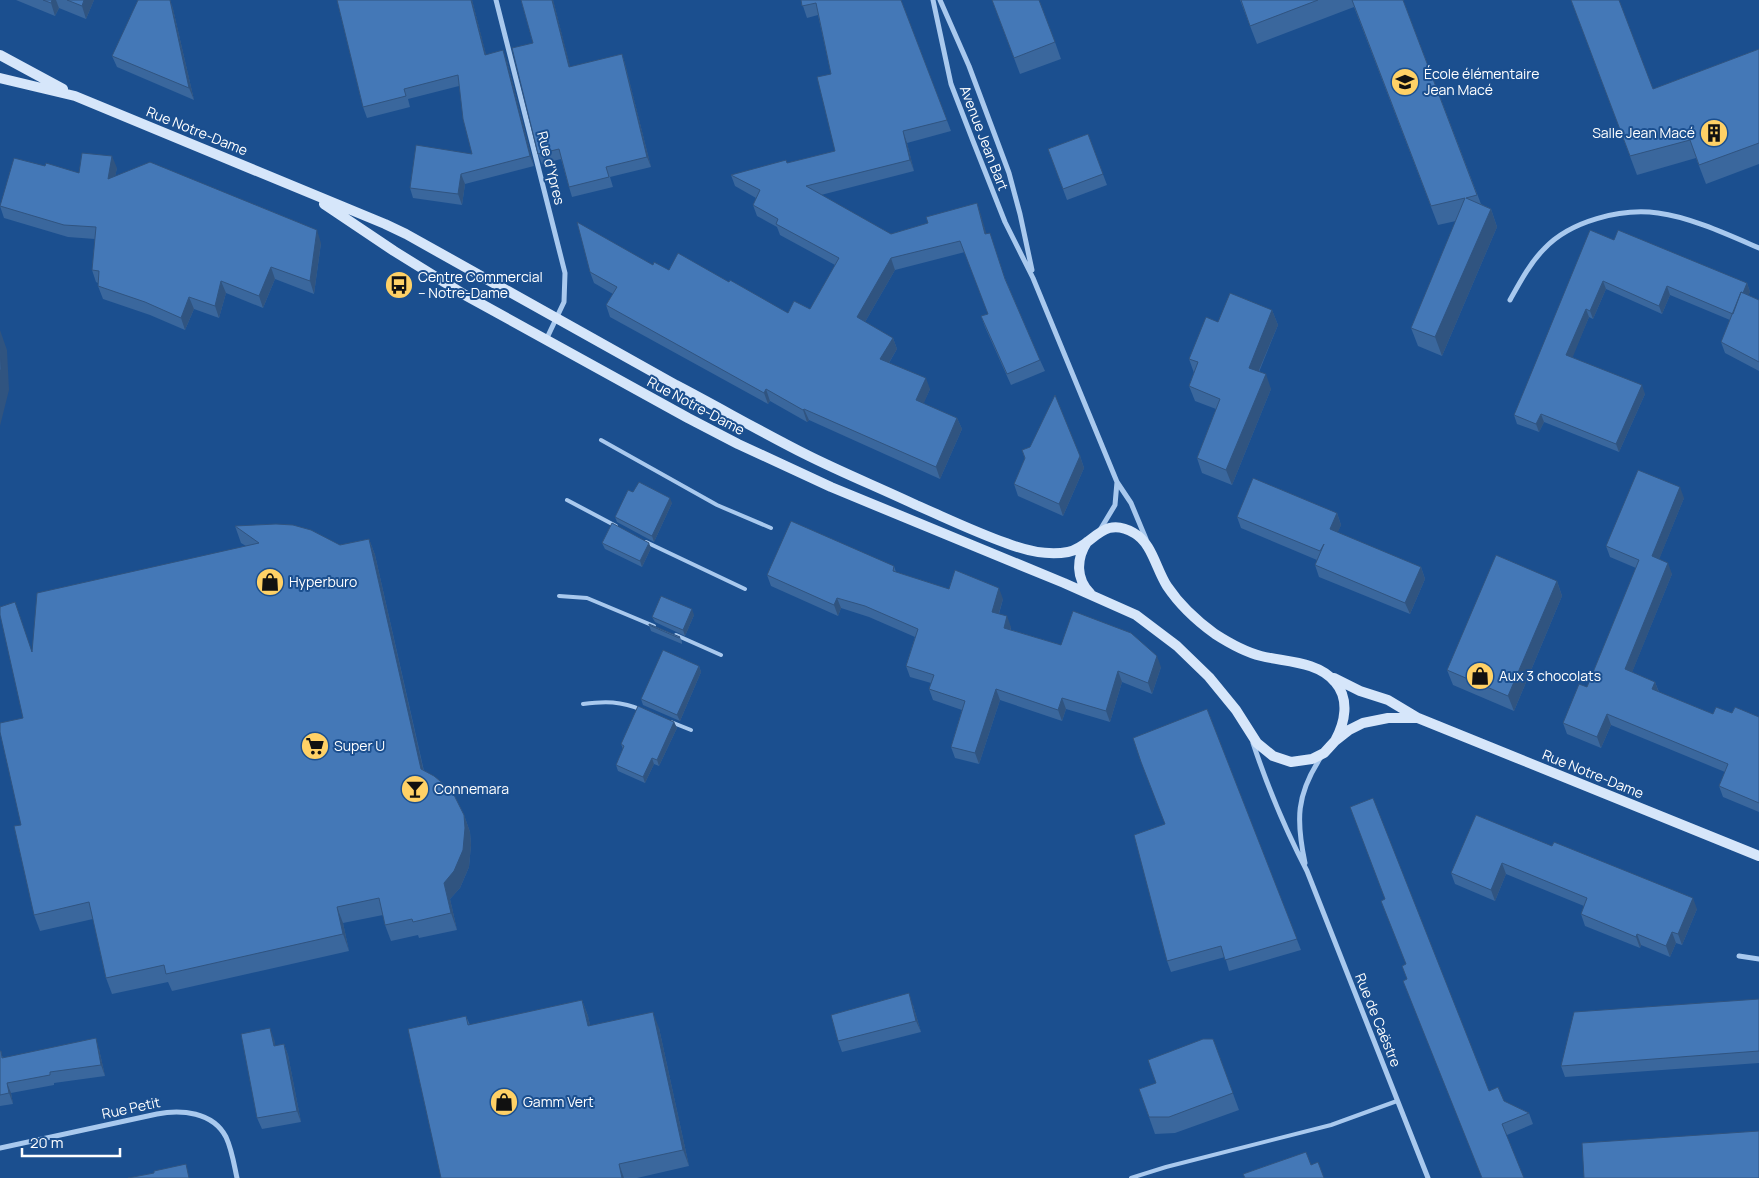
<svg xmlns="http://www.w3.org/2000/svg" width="1759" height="1178" viewBox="0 0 1759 1178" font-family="Manrope,sans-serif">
	<rect width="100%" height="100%" fill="#1b4f8f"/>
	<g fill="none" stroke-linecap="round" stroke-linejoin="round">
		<path stroke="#a9c9ee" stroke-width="4" d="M601 440 717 505 771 528
			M567 500 616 526
			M646 542 745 589
			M559 596 587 598 654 626
			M676 635 721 655
			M583 704C605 701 621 701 642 710
			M671 722 691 730
			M1131 1178 1166 1167 1331 1125 1397 1101"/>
		<path stroke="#a9c9ee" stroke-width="5" d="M496 0 565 273 564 302 546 340
			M933 0 951 84 973 141 1005 222 1033 278 1117 482 1131 503 1146 539
			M940 0 969 66 1009 173 1020 214 1032 270
			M1510 300C1520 282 1530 263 1544 249 1570 221 1621 208 1658 213 1690 217 1729 235 1759 248
			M1100 530 1115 505 1117 482
			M1253 743C1268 788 1285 829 1307 871L1428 1178
			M1305 863C1296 820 1296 795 1321 757
			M1739 956 1759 959
			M0 1148 157 1114C181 1109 213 1112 226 1137 232 1150 234 1164 237 1178"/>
		<path stroke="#d6e6fa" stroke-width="10" d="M0 55 63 89
			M0 78 75 96 385 224 406 234C496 285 586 335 676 385 720 408 763 433 807 455 843 473 880 488 916 505 946 518 975 532 1006 543 1024 550 1048 556 1068 552 1093 547 1102 514 1134 533 1152 543 1156 569 1167 586 1179 604 1197 621 1215 634 1229 643 1245 652 1261 656 1285 662 1318 661 1335 682 1350 699 1345 723 1335 741
			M324 204 394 251 465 295 688 418 738 444 831 487 1064 583 1136 615 1177 646 1209 677 1236 710 1257 743 1273 756 1291 762 1312 759 1324 753 1335 741 1349 730 1363 723 1388 718H1418
			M1087 542C1076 559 1076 579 1090 593
			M1334 678 1360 691 1388 700 1418 718 1759 856"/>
	</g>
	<path fill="#3a679d" d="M16 0H94L86 19 59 8 55 16Z
		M170 0 173 9 194 100 117 67 112 56Z
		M337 0H472L486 55 507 61 534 166 465 184 462 205 413 198 410 188 472 154 459 86 408 99 410 107 367 118 363 107Z
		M521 0H553L570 67 622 54 625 64 651 167 610 177 613 187 572 197 569 187 561 159 542 164 538 154 533 43Z
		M801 0H901L951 131 907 143 914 171 821 195 891 234 928 223 977 203 986 234 1040 360 1045 371 1011 385 985 327 981 316 988 314 965 252 895 270 865 322 893 338 897 349 889 363 930 389 923 404 957 418 962 429 940 479 809 420 807 422 770 401 768 404 610 317 606 305 613 294 594 283 590 272 653 265 669 270 729 282 788 313 810 309 835 265 780 235 777 227 757 216 753 205 756 198 735 186 731 175 787 163 835 151 831 74 818 15 807 18Z
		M992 0 1055 42 1061 59 1020 74Z
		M1240 0H1403L1481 204 1491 209 1497 227 1442 356 1418 346 1411 328 1456 221 1438 225 1354 7 1257 44Z
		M1571 0 1653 89 1759 49V164L1706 184 1696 158 1637 175Z
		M1088 134 1107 185 1067 200 1048 149Z
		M45 166 79 173 117 168 115 176 321 243 314 294 275 279 263 308 226 293 219 318 194 309 185 330 150 315 103 299 98 286V283L96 282 92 270 95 239 68 237 4 218 0 206Z
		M1614 240 1747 283 1750 292 1748 295 1759 300V371L1725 353 1721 342 1730 320 1670 295 1662 314 1606 289 1593 319 1589 317 1572 357 1645 394 1619 452 1544 422 1539 432 1517 424 1514 415Z
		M1272 310 1278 325 1259 372 1271 389 1232 485 1202 473 1197 458 1216 409 1195 401 1189 386 1194 373 1189 359 1218 322Z
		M1022 450 1080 456 1084 468 1063 516 1018 496 1014 484 1025 459Z
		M633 492 672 503 654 542 617 522 615 517Z
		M1684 498 1659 559 1672 574 1632 672 1655 682 1659 692 1713 714 1732 713 1759 717V812L1723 797 1719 786 1725 772 1611 725 1601 748 1567 734 1563 723 1587 687 1636 568 1610 557 1606 546Z
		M1337 513 1341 525 1337 533 1421 567 1425 579 1410 614 1319 577 1315 565 1317 560 1241 528 1237 517Z
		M235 526 340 545 369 539 375 555 424 771 464 815 470 832 471 845 469 867 460 888 450 899 457 930 419 938 418 935 391 941 385 925 383 915 343 923 349 951 172 991 168 982 112 994 106 978 93 919 40 931 34 915 21 825 23 718 32 652 246 546 241 543Z
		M602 543 651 548 642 567 605 549Z
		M894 566 896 572 949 589 1003 599 999 614 1011 627V630L1061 645 1161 667 1152 694 1122 682 1110 722 1066 709 1062 721 1000 700 979 764 955 758 951 747 962 710 933 700 929 689 931 683 910 677 906 666 915 637 869 617 841 608 838 616 771 586 767 575Z
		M1557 581 1562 596 1514 711 1453 685 1447 670Z
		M694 615 685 636 655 622 652 617Z
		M649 625 680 637 682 642V644L651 631Z
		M699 666 701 672 680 721 643 705 641 699Z
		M1207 709 1301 950 1229 971 1225 957 1171 972 1167 961 1165 824Z
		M674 722 677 728 659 766 654 764 645 783 618 771 616 765 623 749 621 744Z
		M1476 815 1697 909 1682 945 1676 943 1670 957 1641 945 1640 948 1585 926 1581 914 1584 906 1506 874 1495 901 1455 884 1451 873Z
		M1407 979 1489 1091 1504 1101 1529 1113 1533 1124 1507 1135Z
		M1759 999V1063L1565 1077 1561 1066Z
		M582 1000 588 1016 590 1025 659 1028 689 1166 637 1178H441L466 1016 470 1025Z
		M913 1005 921 1032 842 1052 838 1041Z
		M274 1039 275 1046 284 1044 288 1055 301 1122 262 1129 257 1118Z
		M1213 1039 1239 1110 1175 1133 1155 1134 1139 1089 1156 1083Z
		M99 1049 105 1076 54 1083V1085L11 1093 13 1104 0 1106V1051L3 1058Z"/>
	<path fill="#305480" d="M52 0H56L59 8 55 16 51 3Z
		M84 0H94L86 19 82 6Z
		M170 0 173 9 194 100 189 88Z
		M471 0H472L489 66 485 55Z
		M552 0H553L573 77 569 67Z
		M503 50 507 61 534 166 530 156Z
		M622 54 625 64 651 167 647 157Z
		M903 131 907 143 914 171 910 160Z
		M112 156 117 168 112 191 108 179Z
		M461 174 465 184 462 205 458 194Z
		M977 203 981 215 990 246 985 234Z
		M1491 209 1497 227 1442 356 1435 337Z
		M317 230 321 243 314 294 310 281Z
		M891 258 895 270 861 329 857 317Z
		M271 267 275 279 263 308 259 296Z
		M221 281 226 293 219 318 215 306Z
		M1603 281 1606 289 1593 319 1590 311Z
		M1747 283 1750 292 1736 322 1733 314Z
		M1667 286 1670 295 1662 314 1659 306Z
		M189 297 194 309 185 330 181 318Z
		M1586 309 1589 317 1570 364 1566 355Z
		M1272 310 1278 325 1254 382 1249 368Z
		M0 330 7 350 9 390 0 426Z
		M893 338 897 349 884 371 880 359Z
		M1266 374 1271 389 1232 485 1226 470Z
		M926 378 930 389 920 412 916 400Z
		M1642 385 1645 394 1619 452 1616 444Z
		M766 389 770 401 768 404 764 393Z
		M804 409 809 420 807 422 803 410Z
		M1541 414 1544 422 1539 432 1536 424Z
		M957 418 962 429 940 479 936 467Z
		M1080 456 1084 468 1063 516 1059 504Z
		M1680 487 1684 498 1656 567 1652 556Z
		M670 498 672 503 654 542 652 536Z
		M1337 513 1341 525 1334 541 1330 529Z
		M369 539 375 555 427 786 421 769Z
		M649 543 651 548 642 567 640 561Z
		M1668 563 1672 574 1629 680 1625 669Z
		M1421 567 1425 579 1410 614 1405 603Z
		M1557 581 1562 596 1514 711 1508 696Z
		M999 588 1003 599 996 623 992 612Z
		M837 598 841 608 838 616 834 605Z
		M692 609 694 615 685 636 683 630Z
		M1007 616 1011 627 1008 639 1004 628Z
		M1157 656 1161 667 1152 694 1148 683Z
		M699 666 701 672 680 721 677 715Z
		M1118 671 1122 682 1110 722 1106 711Z
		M1655 682 1659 693 1652 689Z
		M996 689 1000 700 979 764 975 753Z
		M1062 698 1066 709 1062 721 1058 710Z
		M1607 714 1611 725 1601 748 1597 737Z
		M674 722 677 728 659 766 657 760Z
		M652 758 654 764 645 783 643 777Z
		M464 815 470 832 471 845 469 867 460 888 450 899 457 930 451 913 444 883Z
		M1502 863 1506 874 1495 901 1491 890Z
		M1693 898 1697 909 1682 945 1678 934Z
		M337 907 343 923 349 951 343 934Z
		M1672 932 1676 943 1670 957 1666 946Z
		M1637 934 1641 945 1640 948 1636 937Z
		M909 993 913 1005 921 1032 916 1021Z
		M582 1000 588 1016 594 1042 588 1026Z
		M653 1012 659 1028 689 1166 683 1150Z
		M270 1028 274 1039 278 1058 274 1046Z
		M96 1038 99 1049 105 1076 101 1065Z
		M284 1044 288 1055 301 1122 297 1111Z
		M7 1083 11 1093 13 1104 9 1093Z
		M619 1164 624 1178H622Z"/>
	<path fill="#4478b7" stroke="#305480" d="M43 0H52L51 3Z
		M67 0H84L82 6Z
		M138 0H170L189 88 112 56Z
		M337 0H471L485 55 503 50 530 156 461 174 458 194 410 188 416 145 472 154 463 119 458 75 404 89 406 96 363 107Z
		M521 0H552L569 67 622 54 647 157 606 167 609 177 569 187 559 149 538 154 512 48 533 43Z
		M801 0H901L947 120 903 131 910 160 806 186 891 234 928 223 926 217 977 203 985 234 990 233 1005 279 1040 360 1007 374 981 316 988 314 960 241 891 258 857 317 893 338 880 359 926 378 916 400 957 418 936 467 804 409 803 410 766 389 764 393 606 305 617 287 590 272 577 222 653 265 654 262 669 270 678 253 729 282 730 280 788 313 794 301 810 309 839 258 776 224 778 219 753 205 760 190 731 175 786 160 787 163 835 151 817 77 831 74 816 3 802 6Z
		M992 0H1039L1055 42 1014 58Z
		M1241 0H1318L1250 26Z
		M1352 0H1403L1477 195 1466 198 1491 209 1435 337 1411 328 1465 198 1431 206Z
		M1571 0H1619L1653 89 1759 49V143L1699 165 1690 140 1630 156Z
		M1088 134 1103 174 1063 189 1048 149Z
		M82 153 112 156 108 179 150 162 317 230 310 281 271 267 259 296 221 281 215 306 189 297 181 318 145 302 98 286 99 271 92 270 96 227 64 225 0 206 14 158 45 166 46 163 79 173Z
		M1590 230 1614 240 1618 230 1747 283 1743 293 1741 292 1733 314 1667 286 1659 306 1603 281 1590 311 1586 309 1566 355 1642 385 1616 444 1541 414 1536 424 1514 415Z
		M1741 292 1759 300V362L1721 342Z
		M1230 293 1272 310 1249 368 1266 374 1226 470 1197 458 1220 399 1189 386 1198 362 1189 359 1206 317 1218 322Z
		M0 347 1 369 0 372Z
		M1055 395 1080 456 1059 504 1014 484 1025 458 1022 450 1030 447Z
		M1638 470 1680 487 1652 556 1668 563 1625 669 1655 682 1652 689 1713 714 1716 707 1732 713 1735 707 1759 717V803L1719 786 1728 764 1607 714 1597 737 1563 723 1579 684 1587 687 1639 560 1606 546Z
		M1253 478 1337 513 1330 529 1421 567 1405 603 1315 565 1324 544 1320 551 1237 517Z
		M639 482 670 498 652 536 615 517 628 490 633 492Z
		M791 521 894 566 893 571 949 589 955 570 999 588 992 612 1007 616 1004 628 1061 645 1073 611 1131 633 1157 656 1148 683 1118 671 1106 711 1062 698 1058 710 996 689 975 753 951 747 965 701 929 689 934 675 906 666 918 629 865 606 837 598 834 605 767 575Z
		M612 523 649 543 640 561 602 543Z
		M276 524 293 525 311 530 340 545 369 539 421 769 434 776 445 785 453 793 464 815 465 828 463 850 454 871 444 883 451 913 413 922 412 919 385 925 379 898 337 907 343 934 166 974 164 965 106 978 89 902 34 915 14 826 21 825 0 732V723L23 718 0 615V607L15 602 32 652 37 593 259 543 235 526Z
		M1496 555 1557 581 1508 696 1447 670Z
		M661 596 692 609 683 630 652 617Z
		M649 624 680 637 679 638 649 625Z
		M663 650 699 666 677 715 641 699Z
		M638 706 674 722 657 760 652 758 643 777 616 765 624 746 621 744Z
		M1207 709 1297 939 1225 960 1221 946 1167 961 1134 835 1165 824 1141 762 1133 738Z
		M1373 798 1489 1091 1498 1087 1504 1101 1529 1113 1502 1124 1524 1178H1482L1403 981 1407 979 1402 966 1406 964 1381 901 1385 899 1350 807Z
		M1476 815 1552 846 1554 842 1693 898 1678 934 1672 932 1666 946 1637 934 1636 937 1581 914 1587 898 1502 863 1491 890 1451 873Z
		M909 993 916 1021 838 1041 831 1015Z
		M1759 999V1051L1561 1066 1574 1012Z
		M582 1000 588 1026 653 1012 683 1150 619 1164 622 1178H441L408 1029 466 1016 468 1025Z
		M270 1028 274 1046 284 1044 297 1111 257 1118 241 1034Z
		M96 1038 101 1065 50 1072V1075L7 1083 9 1093 0 1095V1051H1L2 1058Z
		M1203 1039H1213L1233 1093 1169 1117H1149L1139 1089 1156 1083 1148 1060Z
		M1759 1131V1178H1584L1582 1143Z
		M1306 1152 1311 1165 1318 1162 1324 1178H1245L1243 1174Z
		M186 1164 189 1178H128L154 1173V1171Z"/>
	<defs>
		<symbol id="school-disc" viewBox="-11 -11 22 22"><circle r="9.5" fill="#ffd166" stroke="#1b4f8f"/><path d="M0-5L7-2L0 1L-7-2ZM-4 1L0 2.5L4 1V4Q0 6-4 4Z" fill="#111"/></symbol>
		<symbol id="building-disc" viewBox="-11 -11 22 22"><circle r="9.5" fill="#ffd166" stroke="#1b4f8f"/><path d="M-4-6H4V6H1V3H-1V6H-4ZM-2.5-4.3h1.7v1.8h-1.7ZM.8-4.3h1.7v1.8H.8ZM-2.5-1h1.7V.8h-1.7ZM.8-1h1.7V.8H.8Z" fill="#111"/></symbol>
		<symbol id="bus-disc" viewBox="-11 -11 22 22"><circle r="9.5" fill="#ffd166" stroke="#1b4f8f"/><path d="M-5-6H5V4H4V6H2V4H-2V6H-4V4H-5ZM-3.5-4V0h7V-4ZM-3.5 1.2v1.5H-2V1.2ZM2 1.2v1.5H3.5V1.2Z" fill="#111"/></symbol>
		<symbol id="shop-disc" viewBox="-11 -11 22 22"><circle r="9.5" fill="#ffd166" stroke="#1b4f8f"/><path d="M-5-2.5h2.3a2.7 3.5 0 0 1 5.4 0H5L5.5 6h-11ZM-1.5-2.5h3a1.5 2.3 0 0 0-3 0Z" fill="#111"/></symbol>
		<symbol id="supermarket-disc" viewBox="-11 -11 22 22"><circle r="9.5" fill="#ffd166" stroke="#1b4f8f"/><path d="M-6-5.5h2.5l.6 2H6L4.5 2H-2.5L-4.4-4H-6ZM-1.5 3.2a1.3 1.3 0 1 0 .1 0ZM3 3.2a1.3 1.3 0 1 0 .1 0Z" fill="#111"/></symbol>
		<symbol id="bar-disc" viewBox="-11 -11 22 22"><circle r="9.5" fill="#ffd166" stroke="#1b4f8f"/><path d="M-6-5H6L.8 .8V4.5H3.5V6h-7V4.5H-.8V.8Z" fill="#111"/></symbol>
	</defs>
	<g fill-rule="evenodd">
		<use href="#school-disc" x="1389" y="66" width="32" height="32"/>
		<use href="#building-disc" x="1698" y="117" width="32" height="32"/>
		<use href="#bus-disc" x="383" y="269" width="32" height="32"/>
		<use href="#shop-disc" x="254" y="566" width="32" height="32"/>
		<use href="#shop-disc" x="1464" y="660" width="32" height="32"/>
		<use href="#supermarket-disc" x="299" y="730" width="32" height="32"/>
		<use href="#bar-disc" x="399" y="773" width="32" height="32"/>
		<use href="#shop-disc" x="488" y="1086" width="32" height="32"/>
	</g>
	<g text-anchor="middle" stroke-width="4" stroke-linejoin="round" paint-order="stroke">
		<g font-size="14" fill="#fff" stroke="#1b4f8f" text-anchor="start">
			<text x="1424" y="79">École élémentaire<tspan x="1424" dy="16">Jean Macé</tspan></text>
			<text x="1695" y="138" text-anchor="end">Salle Jean Macé</text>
			<text x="418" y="282">Centre Commercial<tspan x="418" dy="16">– Notre-Dame</tspan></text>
			<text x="289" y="587">Hyperburo</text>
			<text x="1499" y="681">Aux 3 chocolats</text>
			<text x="334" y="751">Super U</text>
			<text x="434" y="794">Connemara</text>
			<text x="523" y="1107">Gamm Vert</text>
		</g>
		<g font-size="14" fill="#fff" stroke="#1b4f8f">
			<text transform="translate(197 131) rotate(22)" y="5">Rue Notre-Dame</text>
			<text transform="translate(984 138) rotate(69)" y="5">Avenue Jean Bart</text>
			<text transform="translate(551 168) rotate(76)" y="5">Rue d'Ypres</text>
			<text transform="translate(696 406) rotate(28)" y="5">Rue Notre-Dame</text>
			<text transform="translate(1593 774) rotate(22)" y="5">Rue Notre-Dame</text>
			<text transform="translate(1378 1020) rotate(68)" y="5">Rue de Caëstre</text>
			<text transform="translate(131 1108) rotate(-12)" y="5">Rue Petit</text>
		</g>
	</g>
	<path d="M22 1148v8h98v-8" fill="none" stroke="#ffffff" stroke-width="2.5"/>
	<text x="30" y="1148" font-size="15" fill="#ffffff" stroke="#1b4f8f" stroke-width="4" paint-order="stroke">20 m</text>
</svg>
